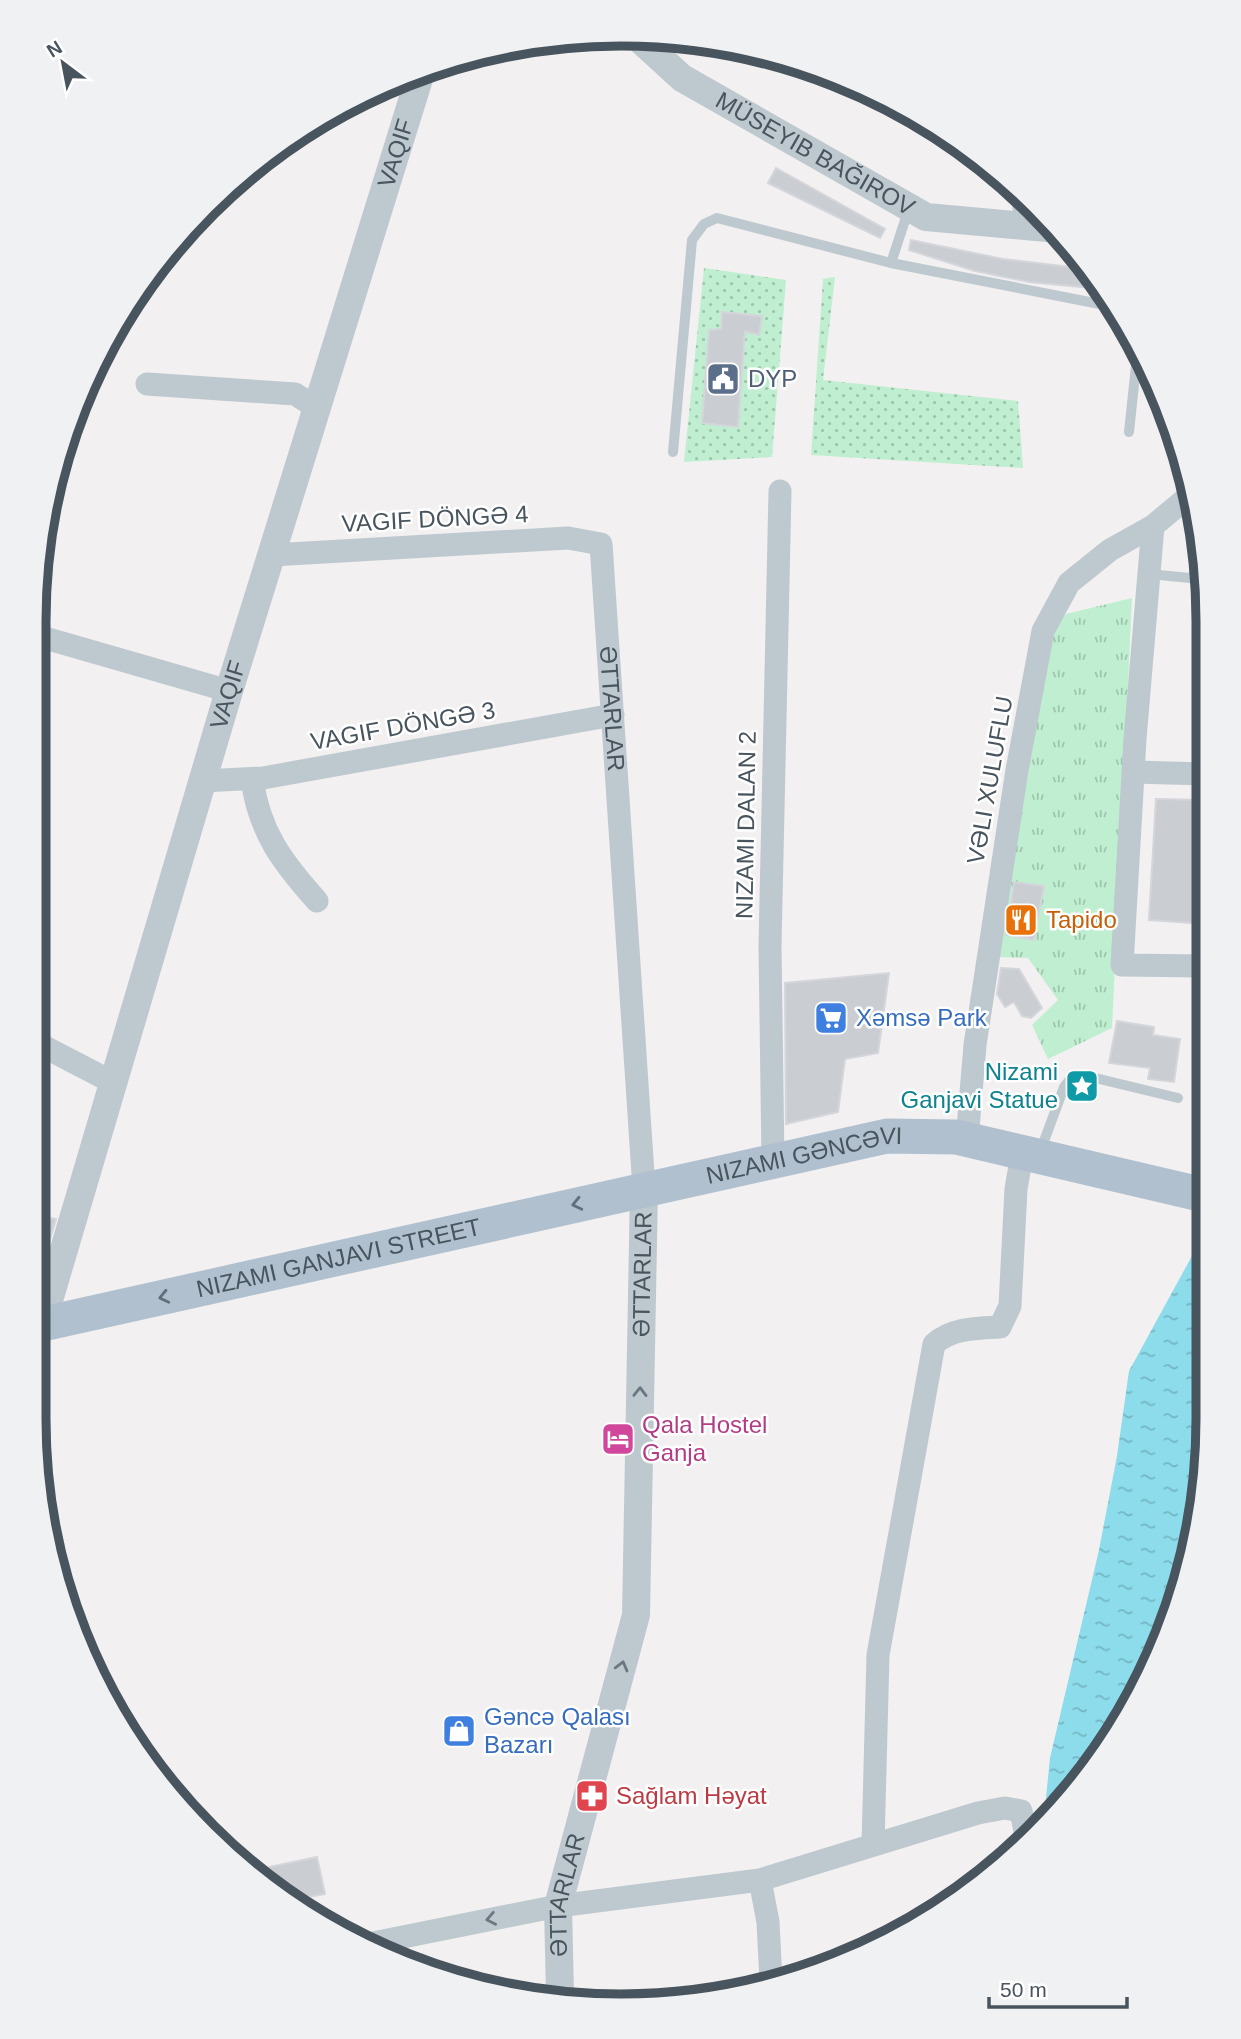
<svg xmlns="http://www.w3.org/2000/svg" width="1241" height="2039" viewBox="0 0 1241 2039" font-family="Helvetica,sans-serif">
	<defs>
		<pattern id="grass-dots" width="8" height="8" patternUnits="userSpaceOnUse" patternTransform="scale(1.75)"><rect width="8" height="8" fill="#bfefd0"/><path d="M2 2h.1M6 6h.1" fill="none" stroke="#9dc4ac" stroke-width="1.8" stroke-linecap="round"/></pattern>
		<pattern id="park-tufts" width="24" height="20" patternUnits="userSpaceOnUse" patternTransform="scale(1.75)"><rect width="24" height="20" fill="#bfefd0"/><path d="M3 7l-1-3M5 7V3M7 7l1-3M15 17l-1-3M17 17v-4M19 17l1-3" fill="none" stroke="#9dc4ac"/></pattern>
		<pattern id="water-ripples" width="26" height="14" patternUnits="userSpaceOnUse" patternTransform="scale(1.75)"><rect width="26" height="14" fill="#8cdcec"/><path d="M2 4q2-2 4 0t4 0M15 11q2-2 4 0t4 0" fill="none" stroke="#74b5c2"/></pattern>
	</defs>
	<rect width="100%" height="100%" fill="#f2f0f0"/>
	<path fill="url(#grass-dots)" d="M704 268 786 280 772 457 684 462Z
		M835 277 823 380 1018 401 1023 468 811 455 823 279Z"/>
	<path fill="url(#park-tufts)" d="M1132 598 1112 1028 1048 1059 1032 1025 1058 1000 1028 958 997 957 1049 633 1066 614Z"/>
	<path fill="url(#water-ripples)" d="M1204 1234 1203 1495 1163 1643 1087 1776 1044 1818 1050 1758 1099 1550 1117 1456 1129 1371Z"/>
	<path fill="#cacdd2" stroke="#d4d6db" stroke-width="2" d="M776 168 885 229 880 238 768 183Z
		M911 240 1003 259 1087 269 1102 289 1029 282 975 271 909 250Z
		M722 312 762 316 759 335 745 331 738 427 702 423 709 330 721 329Z
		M1156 799 1206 800 1205 924 1149 920Z
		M1014 882 1044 886 1034 940 1006 935Z
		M1001 968 1019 969 1042 1008 1031 1018 1022 1016 1014 1002 1005 1007 997 994Z
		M889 973 878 1053 845 1059 838 1112 786 1124 785 983Z
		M1117 1021 1154 1027 1153 1035 1180 1039 1174 1082 1148 1079 1150 1068 1109 1063Z
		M34 1215 56 1219 34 1293Z
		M317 1857 325 1894 292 1900 263 1885 250 1871Z"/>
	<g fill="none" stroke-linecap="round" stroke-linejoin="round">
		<path stroke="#bec8cf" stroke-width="10" d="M891 263 1115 307
			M1129 432 1138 347
			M673 452 692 240 704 224 717 218 891 263 909 208
			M1149 574 1190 578 1198 572 1203 563
			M1040 1152 1064 1087 1073 1076H1087L1178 1098"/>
		<g stroke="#bec8cf" stroke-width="23">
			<path d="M1023 197 1026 227"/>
			<path d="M147 384 295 394 317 408"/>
			<path d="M1153 526 1135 739 1122 965 1205 966"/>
			<path id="s1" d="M272 555 568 538 601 544 644 1189"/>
			<path d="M38 636 229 691"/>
			<path d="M1133 772 1206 774"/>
			<path d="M252 779C259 832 283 863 317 901"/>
			<path d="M203 781 263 778 613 715"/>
			<path d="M35 1042 114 1083"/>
			<path d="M967 1140 975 1045 1017 770 1043 631 1069 583 1110 550 1153 526 1189 496"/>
			<path d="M773 1161 770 946 780 491"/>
			<path d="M873 1845 878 1655 934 1344C952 1328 977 1328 1000 1327L1010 1306 1016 1189 1022 1154"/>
			<path d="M760 1880 768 1922 771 1981"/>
			<path d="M373 1943 558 1906 760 1880 978 1813 1005 1808 1021 1811 1026 1836"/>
		</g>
		<g stroke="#bec8cf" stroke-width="28">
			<path id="s2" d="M635 35 682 78 926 217 1058 229"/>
			<path id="s3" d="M42 1324 229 691 422 69"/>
			<path id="s4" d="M560 1996 558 1906 636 1615 644 1189"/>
		</g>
		<path stroke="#b0c0ce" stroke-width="35" id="s5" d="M34 1326 887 1136 956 1137 1204 1195"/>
	</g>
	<defs><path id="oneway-chevron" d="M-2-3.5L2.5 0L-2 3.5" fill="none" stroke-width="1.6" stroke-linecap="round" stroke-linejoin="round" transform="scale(1.75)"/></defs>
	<g stroke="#626f7a">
		<use href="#oneway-chevron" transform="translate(577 1204) rotate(167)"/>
		<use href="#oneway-chevron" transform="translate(164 1297) rotate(167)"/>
	</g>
	<g stroke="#6b7780">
		<use href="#oneway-chevron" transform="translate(640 1392) rotate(-89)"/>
		<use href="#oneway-chevron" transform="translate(622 1666) rotate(-75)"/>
		<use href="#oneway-chevron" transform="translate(491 1919) rotate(169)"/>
	</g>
	<defs>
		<symbol id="civic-square" viewBox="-11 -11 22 22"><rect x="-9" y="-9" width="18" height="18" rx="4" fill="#5c6f8a" stroke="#fff"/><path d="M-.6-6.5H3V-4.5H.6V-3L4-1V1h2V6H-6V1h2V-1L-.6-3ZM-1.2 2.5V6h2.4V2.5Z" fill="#fff"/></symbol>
		<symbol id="restaurant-square" viewBox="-11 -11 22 22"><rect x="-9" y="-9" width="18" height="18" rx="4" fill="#e8710a" stroke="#fff"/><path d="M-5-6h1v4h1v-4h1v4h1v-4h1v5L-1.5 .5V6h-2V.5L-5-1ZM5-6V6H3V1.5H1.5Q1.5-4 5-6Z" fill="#fff"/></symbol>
		<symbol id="supermarket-square" viewBox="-11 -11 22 22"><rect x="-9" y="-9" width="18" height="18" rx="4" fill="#3f7fe0" stroke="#fff"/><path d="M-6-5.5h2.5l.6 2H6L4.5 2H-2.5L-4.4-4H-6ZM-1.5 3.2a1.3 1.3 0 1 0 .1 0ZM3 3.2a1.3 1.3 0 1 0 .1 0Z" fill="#fff"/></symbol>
		<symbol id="sight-square" viewBox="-11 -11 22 22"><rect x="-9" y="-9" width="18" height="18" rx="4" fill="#0f9aa8" stroke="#fff"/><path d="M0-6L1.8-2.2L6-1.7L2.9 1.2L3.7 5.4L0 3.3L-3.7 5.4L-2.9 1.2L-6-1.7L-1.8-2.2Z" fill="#fff"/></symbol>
		<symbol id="hotel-square" viewBox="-11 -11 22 22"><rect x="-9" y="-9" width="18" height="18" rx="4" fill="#d1479c" stroke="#fff"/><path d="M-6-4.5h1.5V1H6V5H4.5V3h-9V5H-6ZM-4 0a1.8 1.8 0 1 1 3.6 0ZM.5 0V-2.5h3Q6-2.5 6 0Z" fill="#fff"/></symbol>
		<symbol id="shop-square" viewBox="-11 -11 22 22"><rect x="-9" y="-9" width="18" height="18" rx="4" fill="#3f7fe0" stroke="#fff"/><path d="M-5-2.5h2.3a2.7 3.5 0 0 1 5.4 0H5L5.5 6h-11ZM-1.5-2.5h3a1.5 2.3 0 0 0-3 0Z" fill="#fff"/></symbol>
		<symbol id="pharmacy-square" viewBox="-11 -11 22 22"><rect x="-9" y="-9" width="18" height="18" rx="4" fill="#e0444e" stroke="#fff"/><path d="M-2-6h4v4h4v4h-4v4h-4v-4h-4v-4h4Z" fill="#fff"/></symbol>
	</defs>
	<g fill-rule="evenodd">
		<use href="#civic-square" x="704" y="360" width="38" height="38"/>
		<use href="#restaurant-square" x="1002" y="901" width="38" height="38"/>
		<use href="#supermarket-square" x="812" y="999" width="38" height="38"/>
		<use href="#sight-square" x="1063" y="1067" width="38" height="38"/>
		<use href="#hotel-square" x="599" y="1420" width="38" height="38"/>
		<use href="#shop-square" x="440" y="1712" width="38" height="38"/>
		<use href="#pharmacy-square" x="573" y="1777" width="38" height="38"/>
	</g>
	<g text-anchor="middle" stroke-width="5" stroke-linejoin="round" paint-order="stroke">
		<g font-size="24" fill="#48545e" stroke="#fff">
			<text dy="8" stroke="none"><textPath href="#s3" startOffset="1223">VAQIF</textPath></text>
			<text dy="8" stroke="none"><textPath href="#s2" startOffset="217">MÜSEYIB BAĞIROV</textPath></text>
			<text transform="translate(435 519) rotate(-3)" y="8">VAGIF DÖNGƏ 4</text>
			<text dy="8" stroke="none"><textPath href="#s3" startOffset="656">VAQIF</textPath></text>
			<text dy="8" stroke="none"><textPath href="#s1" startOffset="495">ƏTTARLAR</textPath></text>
			<text transform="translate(403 726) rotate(-10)" y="8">VAGIF DÖNGƏ 3</text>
			<text transform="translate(990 780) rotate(-80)" y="8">VƏLI XULUFLU</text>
			<text transform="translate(746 825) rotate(-89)" y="8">NIZAMI DALAN 2</text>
			<text dy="8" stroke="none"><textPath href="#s5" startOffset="789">NIZAMI GƏNCƏVI</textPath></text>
			<text dy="8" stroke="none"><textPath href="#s5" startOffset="312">NIZAMI GANJAVI STREET</textPath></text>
			<text dy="8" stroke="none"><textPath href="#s4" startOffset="732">ƏTTARLAR</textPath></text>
			<text dy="8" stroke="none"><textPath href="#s4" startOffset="102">ƏTTARLAR</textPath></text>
		</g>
		<g font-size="24" fill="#4e5e75" stroke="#fff" text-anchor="start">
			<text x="748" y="387">DYP</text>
		</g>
		<g font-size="24" fill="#c56008" stroke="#fff" text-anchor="start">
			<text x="1046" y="928">Tapido</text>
		</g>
		<g font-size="24" fill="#366cbe" stroke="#fff" text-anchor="start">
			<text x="856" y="1026">Xəmsə Park</text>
			<text x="484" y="1725">Gəncə Qalası<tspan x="484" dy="28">Bazarı</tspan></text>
		</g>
		<g font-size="24" fill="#0d838f" stroke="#fff" text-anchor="end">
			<text x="1058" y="1080">Nizami<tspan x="1058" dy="28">Ganjavi Statue</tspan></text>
		</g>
		<g font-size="24" fill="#b23c85" stroke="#fff" text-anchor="start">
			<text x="642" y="1433">Qala Hostel<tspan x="642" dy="28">Ganja</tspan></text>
		</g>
		<g font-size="24" fill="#be3a42" stroke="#fff" text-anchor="start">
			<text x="616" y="1804">Sağlam Həyat</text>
		</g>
	</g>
	<path d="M0 0H1241V2039H0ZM621 46H621A575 575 0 0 1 1196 621V1419A575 575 0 0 1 621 1994H621A575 575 0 0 1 46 1419V621A575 575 0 0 1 621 46Z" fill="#f0f1f2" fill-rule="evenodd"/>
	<path fill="none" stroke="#48545e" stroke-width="9" d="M621 46H621A575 575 0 0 1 1196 621V1419A575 575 0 0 1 621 1994H621A575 575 0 0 1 46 1419V621A575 575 0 0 1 621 46Z"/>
	<g transform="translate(63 63) rotate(328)" stroke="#ffffff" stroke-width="5" paint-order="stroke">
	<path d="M0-5L12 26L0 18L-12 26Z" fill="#48545e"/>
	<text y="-10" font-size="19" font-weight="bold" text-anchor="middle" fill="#48545e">N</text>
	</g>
	<path d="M989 1997v10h138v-10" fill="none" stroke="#48545e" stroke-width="3.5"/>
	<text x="1000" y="1997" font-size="21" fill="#48545e" stroke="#ffffff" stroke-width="5" paint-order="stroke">50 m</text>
</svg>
